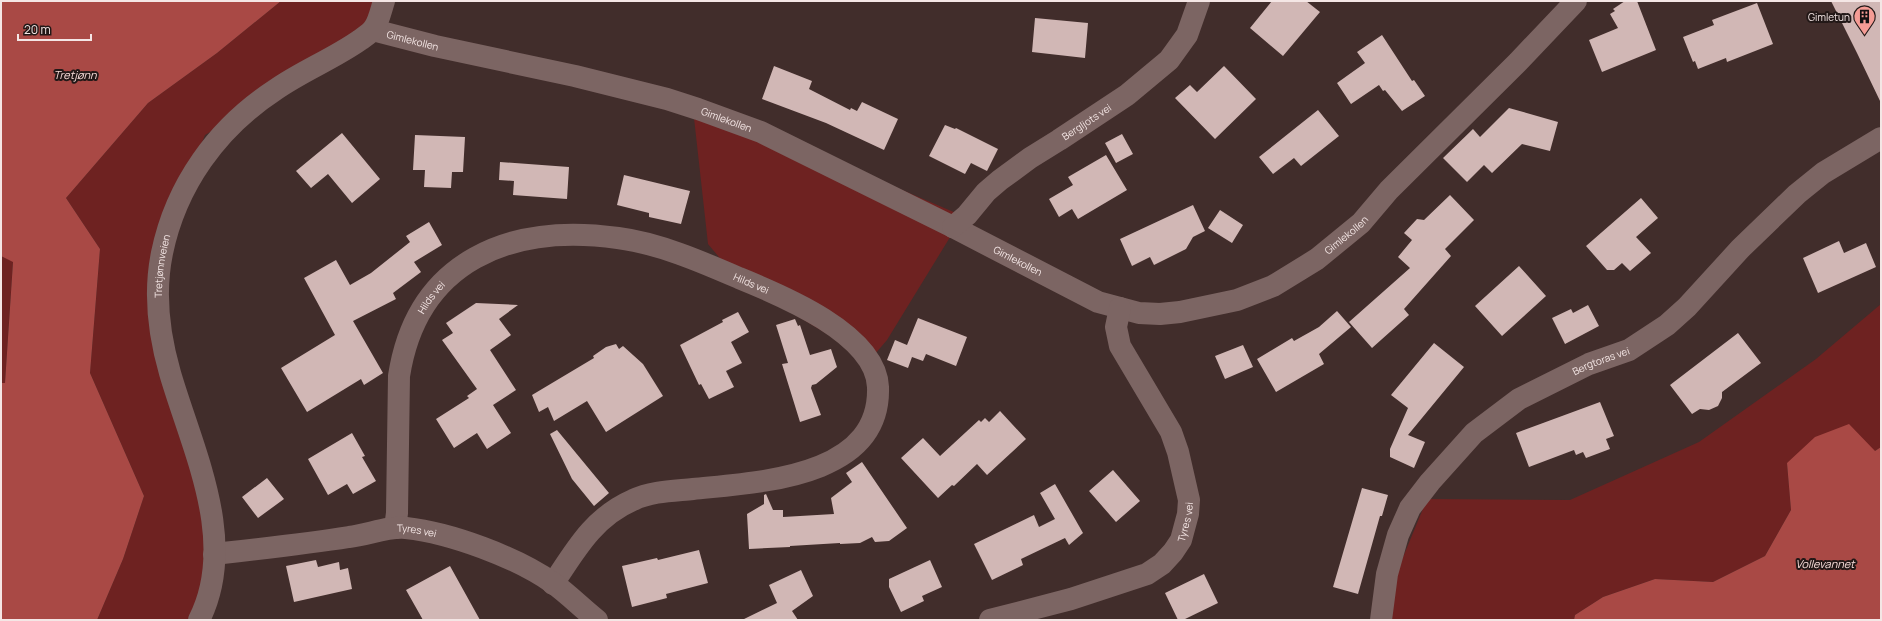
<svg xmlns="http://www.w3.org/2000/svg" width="1882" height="621" viewBox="0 0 1882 621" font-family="Manrope,sans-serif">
	<rect width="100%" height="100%" fill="#412d2b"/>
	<path fill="#6e2221" d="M281 1H385V16L327 62 205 135 154 259 215 533 206 620H97L123 559 144 496 90 373 100 249 66 198 148 103 217 53Z
		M693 109 773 135 963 216 887 340 869 361 867 358 739 281 708 244Z
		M1 256 13 261 5 383H1Z
		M1881 304V447L1875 451 1787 463 1791 510 1765 556 1713 582 1655 579 1603 597 1575 615 1574 620H1386L1387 596 1427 499 1570 500 1699 442 1816 359Z"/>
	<path fill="#a94945" d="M1 1H281L217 53 148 103 66 198 100 249 90 373 144 496 123 559 97 620H1V383H5L13 262 1 256Z
		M1849 424 1875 451 1881 447V620H1574L1575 615 1603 597 1655 579 1713 582 1765 556 1791 510 1787 463 1815 437Z"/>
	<path fill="#d1b7b5" d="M1272 1H1306L1320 12 1283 56 1250 28Z
		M1625 1H1637L1656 50 1602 72 1589 40 1618 28 1610 14 1615 11 1613 9Z
		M1831 1H1881V103L1857 53Z
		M1757 3 1773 44 1727 62 1726 58 1698 69 1695 61 1693 62 1683 37 1714 25 1712 20Z
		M1035 18 1088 23 1085 58 1032 52Z
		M1382 35 1412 81 1414 80 1425 96 1402 111 1385 90 1383 91 1379 85 1351 104 1337 83 1365 63 1357 52Z
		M774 66 812 81 809 89 850 110 851 108 857 111 862 102 898 119 884 150 826 123 762 99Z
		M1224 66 1256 99 1215 139 1175 98 1190 85 1197 92Z
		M1509 108 1558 122 1550 151 1522 144 1492 173 1484 165 1467 182 1443 158 1473 129 1480 137Z
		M1318 110 1339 136 1301 166 1294 158 1273 174 1259 157Z
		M945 125 955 129 956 128 998 149 987 171 971 163 965 174 929 156Z
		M342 133 380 179 352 203 328 174 311 188 296 171Z
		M1122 134 1133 154 1116 163 1105 143Z
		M415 135 465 137 463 172H452L451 188 424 187 425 170H413Z
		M1106 155 1127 190 1078 219 1072 209 1059 217 1049 199 1073 185 1068 177Z
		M500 162 569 167 567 199 513 195 514 181 499 180Z
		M624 175 690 191 681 224 649 217V213L617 205Z
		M1450 195 1474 220 1445 249 1451 256 1404 309 1409 315 1372 348 1349 322 1410 268 1398 257 1412 240 1404 233 1417 219 1424 220Z
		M1641 198 1658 218 1636 237 1651 253 1630 271 1622 263 1614 270H1607L1586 246Z
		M1193 205 1205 231 1193 237 1186 249 1154 265 1150 257 1132 266 1120 239Z
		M1220 210 1243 225 1232 243 1208 228Z
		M429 222 442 245 414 262 421 272 393 293 396 299 353 321 383 373 364 385 361 379 307 412 281 368 335 335 304 278 336 260 350 285 371 273 410 242 406 236Z
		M1839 241 1844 253 1866 243 1876 267 1818 293 1803 258Z
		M1519 266 1546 296 1502 336 1475 306Z
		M476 303 518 305 499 319 511 335 490 350 516 390 493 405 511 433 487 449 477 433 454 448 436 419 469 398 467 396 477 389 442 340 453 333 446 323Z
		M1588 305 1599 326 1565 344 1552 318 1571 309 1573 313Z
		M1337 311 1351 327 1319 354 1324 364 1276 392 1257 359 1292 338 1294 341 1319 327Z
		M738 312 749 332 731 342 742 363 726 371 734 387 709 399 701 384 699 385 680 345 723 322 722 320Z
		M918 318 967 337 956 366 926 354 923 361 912 357 908 368 887 360 895 340 907 345Z
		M795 319 798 326 800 325 810 355 831 349 837 367 816 384 812 385 811 388 821 415 800 422 782 364 788 363 776 325Z
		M1738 333 1761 363 1722 392V398L1718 406 1709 410 1700 409 1692 414 1670 385Z
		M1434 343 1464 367 1408 435 1425 442 1414 468 1390 457V449L1408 408 1391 395Z
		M616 344 619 349 623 346 643 364 663 396 606 432 587 401 554 421 548 407 539 412 532 395 594 358 593 356 606 347Z
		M1243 345 1253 367 1225 379 1215 356Z
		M1600 402 1614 436 1606 439 1610 449 1586 458 1583 452 1576 455 1574 450 1529 467 1516 433Z
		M1000 411 1026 439 987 475 977 464 954 486 952 485 938 498 901 458 923 438 940 456 979 420 981 422 985 418 989 422Z
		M557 430 609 493 594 506 572 479 550 434Z
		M352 433 365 456 362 457 376 481 353 494 347 484 328 495 308 459Z
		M862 462 907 528 889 541 875 542 872 537 860 543 840 544V543L790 546V547L749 549 747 514 764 504V495L766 494 773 510H783V517L834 514 831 498 852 482 846 473Z
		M1113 470 1140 501 1116 522 1089 491Z
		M267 478 284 499 258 518 242 497Z
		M1055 484 1083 533 1069 545 1065 538 1021 559 1023 565 992 580 974 544 1034 515 1039 527 1055 519 1040 493Z
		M1362 488 1388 495 1382 516H1380L1358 594 1333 587Z
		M699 550 708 583 666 594 667 598 632 607 622 566 657 558 658 560Z
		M316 560 318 567 339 562 340 570 348 568 352 589 294 602 286 566Z
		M930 560 942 587 922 596 924 601 901 612 889 587V579Z
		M450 566 480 620H423L406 590Z
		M801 570 813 596 792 611 798 620H742L777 603 769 585Z
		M1204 574 1218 603 1183 620H1178L1165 593Z"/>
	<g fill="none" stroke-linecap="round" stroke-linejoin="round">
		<g stroke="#7c6563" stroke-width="22">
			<path id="s1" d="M373 30 435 46 575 76 667 99 698 109 761 132 953 227 1098 302 1139 313 1160 314 1180 312 1237 300 1273 286 1317 259 1361 223 1389 190 1518 62 1576 1"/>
			<path id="s2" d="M953 227 967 215 986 192 1000 180 1030 158 1059 140 1127 95 1169 60 1187 35 1199 1"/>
			<path id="s3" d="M395 528 397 513 399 376C417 260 511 223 618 238 658 243 702 262 739 278 781 295 876 334 878 387 881 478 759 482 693 489 673 491 652 491 633 500 594 517 576 549 553 584"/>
			<path id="s4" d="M214 554C259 549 305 544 349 537 368 535 388 526 406 528 451 533 516 557 553 583 568 594 582 608 597 620"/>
			<path id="s5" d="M199 620C239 541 192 449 170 373 159 335 154 292 162 253 176 185 217 128 275 90 302 71 333 59 360 40 364 37 371 33 374 28 379 21 381 10 384 1"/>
			<path id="s6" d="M990 620 1071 599 1147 574 1162 564 1173 552 1181 540 1188 514 1189 500 1178 452 1171 432 1120 346 1116 327 1120 308"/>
			<path id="s7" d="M1381 620 1387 574 1398 535 1410 508 1430 482 1474 433 1519 399 1589 364 1629 350 1667 325 1687 307 1740 249 1797 194 1823 173 1881 138"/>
		</g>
	</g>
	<defs>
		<symbol id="building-pin" viewBox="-11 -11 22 30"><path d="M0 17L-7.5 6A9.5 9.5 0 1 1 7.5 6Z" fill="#f59c95" stroke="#221817"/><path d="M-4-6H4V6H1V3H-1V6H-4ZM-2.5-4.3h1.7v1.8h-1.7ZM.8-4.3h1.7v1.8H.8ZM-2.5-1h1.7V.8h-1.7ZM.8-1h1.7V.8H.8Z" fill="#111"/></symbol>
	</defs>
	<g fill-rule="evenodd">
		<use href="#building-pin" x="1852" y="4" width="25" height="34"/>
	</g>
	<g text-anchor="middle" stroke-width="4" stroke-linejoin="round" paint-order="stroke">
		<g font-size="10" fill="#f4e6e5" stroke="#221817" text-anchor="end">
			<text x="1850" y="21">Gimletun</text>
		</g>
		<g font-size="10" fill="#f4e6e5" stroke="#221817">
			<text dy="4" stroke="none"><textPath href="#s1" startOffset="41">Gimlekollen</textPath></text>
			<text dy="4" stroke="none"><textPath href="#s1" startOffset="365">Gimlekollen</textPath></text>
			<text dy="4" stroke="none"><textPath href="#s2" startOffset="171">Bergljots vei</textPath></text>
			<text dy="4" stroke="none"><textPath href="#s1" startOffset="1049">Gimlekollen</textPath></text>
			<text dy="4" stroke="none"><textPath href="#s1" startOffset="689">Gimlekollen</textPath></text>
			<text dy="4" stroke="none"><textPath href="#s5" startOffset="364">Tretjønnveien</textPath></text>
			<text dy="4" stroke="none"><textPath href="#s3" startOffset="586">Hilds vei</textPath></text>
			<text dy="4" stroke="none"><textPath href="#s3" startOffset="238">Hilds vei</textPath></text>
			<text dy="4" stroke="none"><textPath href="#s7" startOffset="362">Bergtoras vei</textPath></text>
			<text dy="4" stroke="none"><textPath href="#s6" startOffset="231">Tyres vei</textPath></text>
			<text dy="4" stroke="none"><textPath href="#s4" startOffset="205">Tyres vei</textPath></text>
		</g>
		<g font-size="11" font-style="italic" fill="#f9ddda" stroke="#221817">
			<text x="75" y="79">Tretjønn</text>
			<text x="1825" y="568">Vollevannet</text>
		</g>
	</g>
	<rect width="1882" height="621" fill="none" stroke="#f4e6e5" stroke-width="4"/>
	<path d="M18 34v6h73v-6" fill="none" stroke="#f4e6e5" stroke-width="2"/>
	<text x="24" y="34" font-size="12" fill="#f4e6e5" stroke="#221817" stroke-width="3" paint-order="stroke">20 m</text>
</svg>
